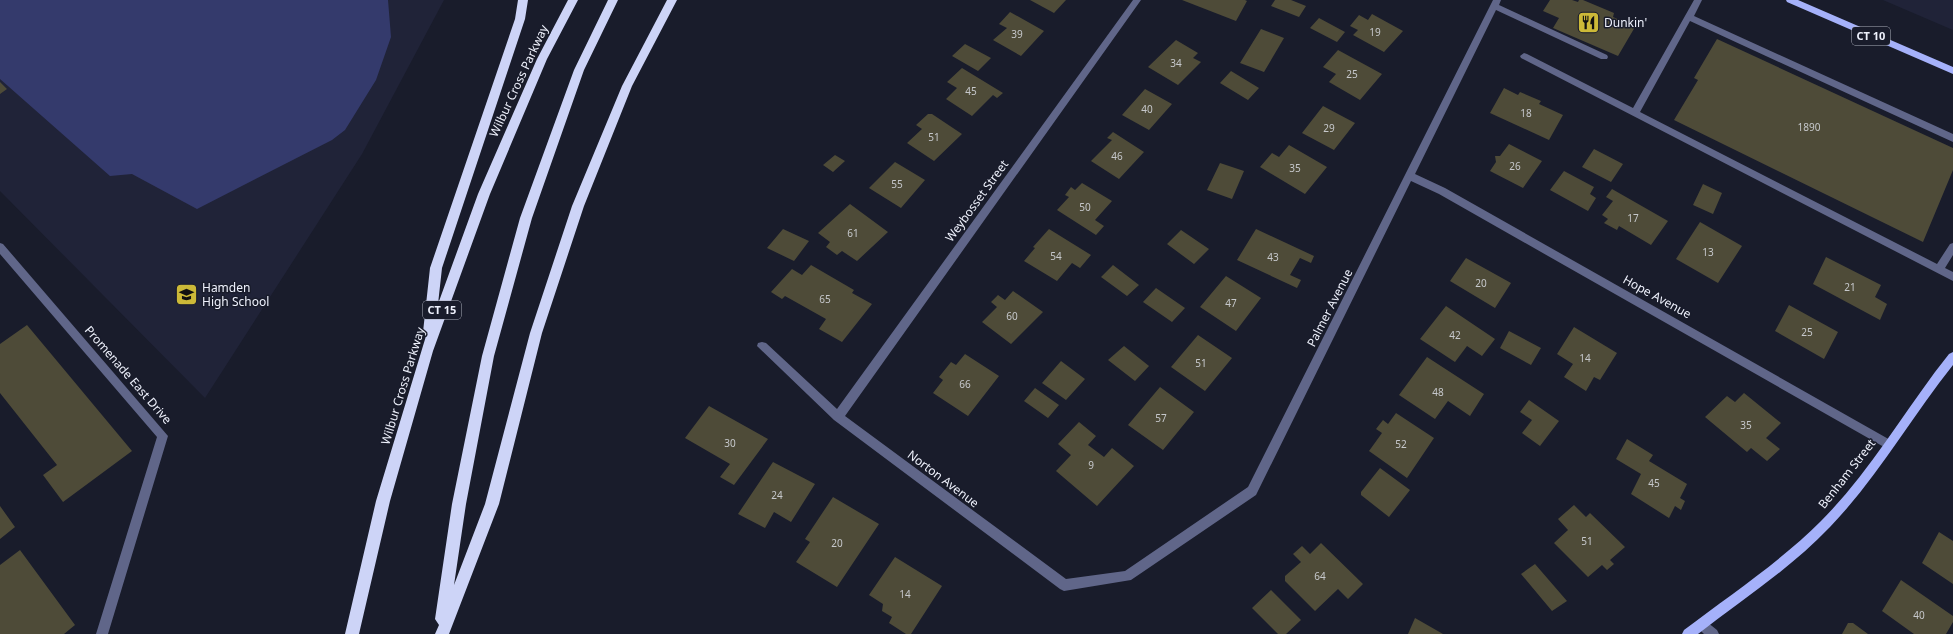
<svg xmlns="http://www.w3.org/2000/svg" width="1953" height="634" viewBox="0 0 1953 634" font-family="'Noto Sans',sans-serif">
	<rect width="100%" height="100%" fill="#191c2b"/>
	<path fill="#202338" d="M0 0H444L362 154 205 398 0 191Z
		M1883 0H1953V30Z"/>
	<path fill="#343a6c" d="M0 0H388L391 37 376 80 345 130 332 140 197 209 132 174 110 176 0 79Z"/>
	<path fill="#4e4b38" d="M1030 0H1066L1054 13Z
		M1182 0H1245L1247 1 1236 21Z
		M1275 0H1291L1306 6 1299 17 1271 6Z
		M1550 0H1572L1578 2 1579 0H1583L1614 13 1613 17 1635 27 1618 56 1553 28 1559 18 1543 11Z
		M1010 12 1044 31 1021 56 993 40 1007 28 999 24Z
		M1372 14 1403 31 1384 52 1353 35 1358 30 1350 26 1359 15 1368 20Z
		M1319 18 1345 32 1337 42 1310 28Z
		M1261 29 1284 38 1264 72 1240 63Z
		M1717 39 1953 148V170L1923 242 1674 120 1698 80 1694 78Z
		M1176 40 1198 53 1193 58 1201 62 1178 85 1148 67Z
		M965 44 991 58 978 71 952 56Z
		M1338 50 1382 74 1360 100 1329 82 1336 74 1323 67Z
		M962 68 1003 93 997 98 993 95 972 116 946 99 957 88 947 82Z
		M1231 71 1259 88 1248 100 1220 83Z
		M0 82 7 89 0 94Z
		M1504 88 1518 95 1520 92 1541 101 1539 104 1563 115 1549 140 1490 113Z
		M1145 89 1172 104 1149 130 1122 115Z
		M1323 106 1355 123 1334 150 1302 133Z
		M928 114H932L962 134 934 161 907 143 922 129 916 125Z
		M1113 132 1144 152 1119 179 1091 161 1112 140 1107 138Z
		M1509 144 1542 161 1523 188 1490 171 1496 162 1495 156H1500Z
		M1289 145 1327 167 1305 194 1260 167 1272 153 1279 157Z
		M1594 149 1623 164 1611 182 1582 167Z
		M835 155 845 161 833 172 823 165Z
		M895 162 925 180 901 208 869 188Z
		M1220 163 1244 171 1232 199 1207 190Z
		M1564 171 1594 187 1590 194 1596 198 1588 211 1550 190Z
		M1082 183 1112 201 1095 220 1104 226 1096 235 1057 210 1069 197 1065 195 1071 187 1075 190Z
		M1703 184 1722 193 1713 214 1693 205Z
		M1612 189 1668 221 1651 245 1619 226 1617 230 1604 223 1608 219 1602 215 1613 201 1606 197Z
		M850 204 888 232 857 261 842 251 837 255 826 247 830 242 818 233Z
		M1700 222 1742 246 1718 283 1676 259Z
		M783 229 809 241 794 261 767 248Z
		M1049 229 1091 255 1080 268 1072 263 1057 281 1024 261 1035 248 1033 247Z
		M1256 229 1314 256 1311 263 1300 258 1290 275 1301 280 1297 288 1237 260Z
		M1181 230 1209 249 1194 264 1167 244Z
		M1826 257 1881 285 1875 297 1887 304 1880 320 1813 284Z
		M1466 258 1511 283 1495 308 1450 281Z
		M811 265 854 290 852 293 872 304 842 342 819 329 826 319 785 296 782 299 771 292 792 269 802 275Z
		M1113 265 1139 285 1127 296 1101 277Z
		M1226 276 1261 298 1236 331 1200 307Z
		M1156 288 1185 308 1172 322 1143 302Z
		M1013 291 1043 312 1011 344 982 322 997 307 991 302 998 295 1005 300Z
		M1789 305 1838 332 1824 359 1775 331Z
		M1446 306 1495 339 1482 356 1467 346 1455 362 1420 339Z
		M27 325 132 451 63 502 43 475 57 465 0 393V344Z
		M1574 327 1617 353 1600 380 1594 377 1586 391 1564 377 1573 364 1557 354Z
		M1509 331 1541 348 1531 365 1500 348Z
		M1198 335 1232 358 1205 391 1171 367Z
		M1124 346 1149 366 1135 381 1108 360Z
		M965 354 999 376 968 416 933 393 943 380 939 377 951 362 956 365Z
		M1427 357 1484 394 1470 416 1448 401 1435 419 1399 395Z
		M1061 361 1085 379 1066 400 1042 383Z
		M1160 387 1194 412 1163 450 1128 425Z
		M1035 388 1059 405 1048 418 1024 401Z
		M1744 393 1781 423 1766 438 1780 449 1767 461 1751 448 1747 452 1705 417 1727 396 1735 402Z
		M1529 400 1559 421 1540 446 1522 433 1532 420 1520 412Z
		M709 406 768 439 734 485 720 477 730 464 685 438Z
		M1396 413 1434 438 1407 478 1369 451 1382 433 1376 429 1383 420 1388 424Z
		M1079 422 1096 436 1088 445 1104 457 1112 448 1134 466 1097 506 1056 471 1071 455 1058 444Z
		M1627 439 1653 455 1649 461 1687 484 1680 498 1685 501 1681 510 1675 506 1669 518 1631 494 1641 474 1616 459Z
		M773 462 815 484 791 522 774 512 765 528 738 514Z
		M1380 468 1410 490 1389 517 1361 495V492Z
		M833 497 879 524 837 587 796 562 810 542 805 539Z
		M1574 505 1586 517 1590 513 1625 547 1610 560 1614 564 1607 570 1602 565 1588 577 1554 543 1568 530 1558 519Z
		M0 506 15 527 0 539Z
		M1939 532 1953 541V584L1922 563Z
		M1321 543 1363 584 1348 599 1338 589 1315 611 1285 581V576L1301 562 1293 554 1302 546 1310 554Z
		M20 550 75 625 64 634H0V565Z
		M895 557 942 586 911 634H906L889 623 892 617 882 611 883 604 869 595Z
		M1535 564 1567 601 1552 611 1521 574Z
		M1901 580 1953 616V622L1946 634H1914L1882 611Z
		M1271 590 1301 620 1286 634H1278L1252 608Z
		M1415 618 1443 634H1408Z
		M1848 623H1853L1868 634H1842Z"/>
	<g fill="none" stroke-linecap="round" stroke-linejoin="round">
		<path fill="#606689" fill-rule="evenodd" d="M1133 0H1141L845 416 1066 579 1125 571 1248 487 1493 0H1501L1499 5 1607 55 1608 57 1607 59H1601L1496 10 1415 174 1445 188 1892 441 1893 444 1892 447 1888 449 1884 447 1439 194 1411 181 1256 495 1131 580 1064 591 1060 589 834 420 757 346 758 343 762 342 766 343 837 409Z
			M1694 0H1702L1694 16 1953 134V142L1690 21 1640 112 1937 264 1950 244 1953 243V255L1945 268 1953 272V281L1521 58 1520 56 1524 53 1527 54 1633 108Z
			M0 243 3 244 168 436 108 634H96L157 437 0 254Z
			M1702 618 1717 630 1719 634H1704L1698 628 1696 624 1698 620Z"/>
		<path fill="#a5b1fa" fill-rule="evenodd" d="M1786 0H1798L1953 67V74L1787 2Z
			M1953 352V365C1911 418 1877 478 1830 527 1791 568 1742 600 1698 634H1682L1684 630C1730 595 1780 562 1821 521 1865 477 1898 422 1935 372L1949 354Z"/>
		<path fill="#cdd4f7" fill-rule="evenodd" d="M518 0H528L525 19 442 268 438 304 478 194 537 59 568 0H578L547 59 490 194 433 351 390 501 359 634H345L376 501 426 336 423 332 430 268 515 19Z
			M608 0H618L584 70 532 218 494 356 466 504 454 585 485 504 530 333 572 206 622 86 667 0H677L632 86 584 206 542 333 499 504 449 634H435L439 625 435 619 452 504 482 356 520 218 574 70Z"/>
	</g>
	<defs>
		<symbol id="restaurant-square" viewBox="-11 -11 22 22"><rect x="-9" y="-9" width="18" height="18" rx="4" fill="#ccb938" stroke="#191c2b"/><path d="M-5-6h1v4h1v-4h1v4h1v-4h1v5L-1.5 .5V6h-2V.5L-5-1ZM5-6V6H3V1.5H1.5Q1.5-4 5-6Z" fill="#111"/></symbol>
		<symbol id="school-square" viewBox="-11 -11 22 22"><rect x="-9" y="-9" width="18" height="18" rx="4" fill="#ccb938" stroke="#191c2b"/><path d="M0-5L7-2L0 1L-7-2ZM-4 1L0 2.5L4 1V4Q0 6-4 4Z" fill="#111"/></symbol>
	</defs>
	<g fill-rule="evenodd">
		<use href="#restaurant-square" x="1576" y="10" width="25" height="25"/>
		<use href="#school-square" x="174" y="282" width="25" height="25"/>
	</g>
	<g text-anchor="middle" stroke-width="3" stroke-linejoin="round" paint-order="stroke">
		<g font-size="10" fill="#c6c8cb">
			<text x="1375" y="36">19</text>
			<text x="1017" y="38">39</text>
			<text x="1176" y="67">34</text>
			<text x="1352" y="78">25</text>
			<text x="971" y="95">45</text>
			<text x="1147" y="113">40</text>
			<text x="1526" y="117">18</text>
			<text x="1809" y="131">1890</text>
			<text x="1329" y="132">29</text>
			<text x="934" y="141">51</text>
			<text x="1117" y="160">46</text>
			<text x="1515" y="170">26</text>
			<text x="1295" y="172">35</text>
			<text x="897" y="188">55</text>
			<text x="1085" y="211">50</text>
			<text x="1633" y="222">17</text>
			<text x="853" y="237">61</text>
			<text x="1708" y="256">13</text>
			<text x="1056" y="260">54</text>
			<text x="1273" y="261">43</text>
			<text x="1481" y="287">20</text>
			<text x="1850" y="291">21</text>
			<text x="825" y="303">65</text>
			<text x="1231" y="307">47</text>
			<text x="1012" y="320">60</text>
			<text x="1807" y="336">25</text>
			<text x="1455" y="339">42</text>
			<text x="1585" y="362">14</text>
			<text x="1201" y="367">51</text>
			<text x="965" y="388">66</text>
			<text x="1438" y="396">48</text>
			<text x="1161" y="422">57</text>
			<text x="1746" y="429">35</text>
			<text x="730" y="447">30</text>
			<text x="1401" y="448">52</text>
			<text x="1091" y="469">9</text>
			<text x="1654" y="487">45</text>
			<text x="777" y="499">24</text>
			<text x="1587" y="545">51</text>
			<text x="837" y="547">20</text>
			<text x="1320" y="580">64</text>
			<text x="905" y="598">14</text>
			<text x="1919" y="619">40</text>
		</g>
		<g fill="#191c2b" stroke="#aeb1bd" stroke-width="1">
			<rect x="1852" y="27" width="38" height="18" rx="3"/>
			<rect x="423" y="301" width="38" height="18" rx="3"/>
		</g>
		<g font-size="11" font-weight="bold" fill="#eef1fc">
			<text x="1871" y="40">CT 10</text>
			<text x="442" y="314">CT 15</text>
		</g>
		<g font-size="12" fill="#eef1fc" stroke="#191c2b" text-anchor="start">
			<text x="1604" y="27">Dunkin'</text>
			<text x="202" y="292">Hamden<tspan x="202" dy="14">High School</tspan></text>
		</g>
		<g font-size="12" fill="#eef1fc" stroke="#191c2b">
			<text transform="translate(519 81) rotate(-65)" y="4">Wilbur Cross Parkway</text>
			<text transform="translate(977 201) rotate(-54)" y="4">Weybosset Street</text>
			<text transform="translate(1657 297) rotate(29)" y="4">Hope Avenue</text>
			<text transform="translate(1330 308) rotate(-63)" y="4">Palmer Avenue</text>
			<text transform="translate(128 375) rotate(49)" y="4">Promenade East Drive</text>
			<text transform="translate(403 386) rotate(-73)" y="4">Wilbur Cross Parkway</text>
			<text transform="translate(1847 474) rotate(-52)" y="4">Benham Street</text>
			<text transform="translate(943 479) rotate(37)" y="4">Norton Avenue</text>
		</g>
	</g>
</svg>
